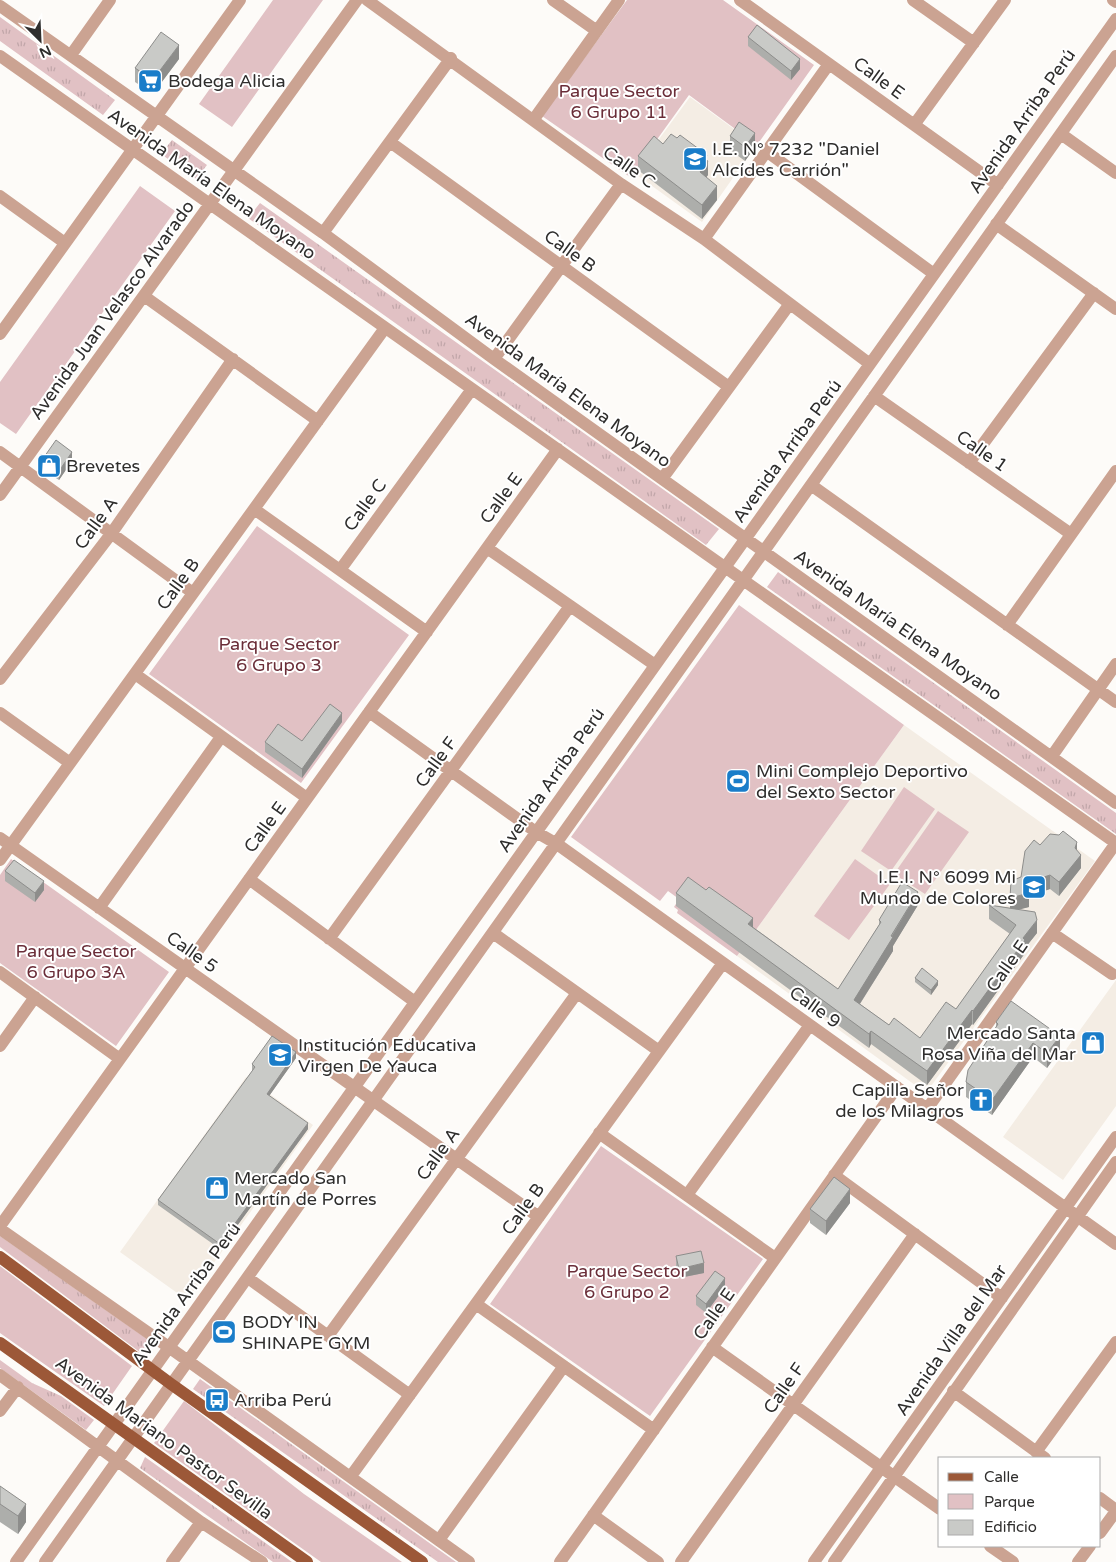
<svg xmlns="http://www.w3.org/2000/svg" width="1116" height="1562" viewBox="0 0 1116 1562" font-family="'Varela Round',sans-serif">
	<defs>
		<pattern id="grass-tufts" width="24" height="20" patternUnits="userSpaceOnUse" patternTransform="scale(1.25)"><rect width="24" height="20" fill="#e1c1c4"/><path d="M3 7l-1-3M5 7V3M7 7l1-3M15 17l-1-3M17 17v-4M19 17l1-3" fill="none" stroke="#c1a6a9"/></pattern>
	</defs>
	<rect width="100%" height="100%" fill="#fdfbf8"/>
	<path fill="#f4ede4" d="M690 97 756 145 702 222 634 173Z
		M904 725 1095 861 926 1093 737 956Z
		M1116 980V1106L1063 1180 1003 1137Z
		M246 1077 313 1125 187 1300 120 1252Z"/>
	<path fill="url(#grass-tufts)" d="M0 17 115 100 103 115 0 41Z
		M172 140 207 165 196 179 161 154Z
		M260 203 719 529 706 545 248 218Z
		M778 572 1116 813V834L767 587Z
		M0 1236 150 1341 141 1353 0 1247Z
		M0 1360 32 1383 61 1396 94 1420 86 1430 0 1368Z
		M200 1379 456 1562H438L193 1389Z
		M145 1457 292 1562H273L140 1468Z"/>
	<path fill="#e1c1c4" d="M273 0H323L232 127 199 104Z
		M627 0H723L814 65 757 145 689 95 630 177 542 116Z
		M140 186 175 211 16 434 0 423V382Z
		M257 526 409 635 301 783 149 674Z
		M739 605 904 725 737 956 677 913 678 910 674 907 679 899 668 891 660 901 571 837Z
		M904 787 935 809 891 871 861 851Z
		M938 811 969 832 925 894 894 874Z
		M11 859 169 972 116 1046 0 963V875Z
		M855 859 890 884 849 940 814 916Z
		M601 1146 763 1259 650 1416 490 1304Z
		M0 1266 132 1366 104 1406 0 1333Z
		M184 1401 304 1494 402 1562H321L154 1443Z"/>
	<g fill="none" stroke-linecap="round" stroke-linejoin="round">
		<path stroke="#cba392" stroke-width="12" d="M367 0 621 184 704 239 870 364
			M553 0 597 31
			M740 0 998 185
			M913 0 974 43
			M1113 0 1116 2
			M0 6 323 233 494 359 1116 803
			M71 55 110 0
			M0 56 1116 843
			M534 119 619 0
			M914 125 1005 0
			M1061 134 1116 173
			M390 142 729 387
			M766 151 934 274
			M0 196 65 243
			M996 224 1116 309
			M323 233 451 58
			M704 239 829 64
			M144 296 318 421
			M0 334 240 0
			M494 359 621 184
			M874 396 1071 534
			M0 452 193 593
			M969 463 1094 293
			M662 479 789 305
			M811 485 1116 702
			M0 495 357 0
			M254 509 427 632
			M487 548 655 665
			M340 570 472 389
			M1007 625 1116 471
			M135 674 307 798
			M0 679 111 534 233 359
			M369 712 536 832 557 844 1116 1244
			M0 713 70 763
			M1052 756 1116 664
			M0 838 539 1217
			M0 860 385 328
			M249 879 415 1002
			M99 908 221 737
			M493 933 659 1051
			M1052 933 1112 974
			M329 939 570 606
			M0 972 120 1059
			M0 1046 35 997
			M927 1109 1116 843
			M599 1133 775 1258
			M834 1175 1002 1298
			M687 1195 810 1025
			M0 1226 558 449
			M0 1229 170 1348 469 1562
			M248 1278 410 1395
			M476 1304 654 1430
			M328 1336 577 993
			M712 1347 940 1509
			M0 1375 201 1522 262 1562
			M953 1391 1045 1458
			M0 1411 18 1387
			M1036 1452 1116 1342
			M351 1476 723 963
			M1100 1498 1116 1510
			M593 1515 658 1562
			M1100 1533 1116 1511
			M439 1540 564 1366
			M990 1546 1013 1562
			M16 1562 1116 19
			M45 1562 1116 56
			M172 1562 201 1522
			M560 1562 897 1087
			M681 1562 915 1234
			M814 1562 1116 1137
			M834 1562 1116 1162
			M1078 1562 1090 1546"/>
		<path stroke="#9c5838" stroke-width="12" d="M0 1257 171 1384 422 1562
			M0 1343 307 1562"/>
	</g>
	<path fill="#adaeab" d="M748 37 800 69 791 80 748 46Z
		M179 59 155 91 147 90 135 82V68Z
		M730 136 755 147 745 161 730 150Z
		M663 144 707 160 708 175 706 177 717 200 702 219 638 170V156Z
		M42 460 72 461 59 480 42 469Z
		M342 722 302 778 265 752V742L302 741Z
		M1040 845 1077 851 1081 868 1059 896 1050 889 1029 896V907L1019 909 1037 933 1025 948V953L973 1025 972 1024 927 1085 871 1044 869 1048 676 906V893L706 890 753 927 838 989 879 925V920L918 905 893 946V951L860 1004 889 1025 920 1038 956 1009 1010 934 989 919V905L1010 908 1021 877Z
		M5 871 44 890 35 902 5 881Z
		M915 978 938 985 931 995 915 982Z
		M996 1022 1060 1050 1047 1068 1033 1057 992 1115 966 1097V1082L996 1028Z
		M296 1058 269 1096 308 1129 220 1249 158 1205V1200L253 1070H252V1064Z
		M850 1203 826 1235 810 1223V1209Z
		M676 1256 704 1273 679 1278 676 1266Z
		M725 1287 706 1313 696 1305V1296Z
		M0 1486 26 1522 18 1534 0 1522Z"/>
	<path fill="#8d8d8b" d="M179 45V59L155 91V77Z
		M800 59V69L791 80V71Z
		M755 133V147L745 161V147Z
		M707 155V162L708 161V175L700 186V172L704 159Z
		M717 186V200L702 219V205Z
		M72 452V461L59 480V471Z
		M342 713V722L302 778V769Z
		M1077 842V856L1081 855V868L1059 896V882Z
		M1050 875V889L1029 896V907L1010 912V898L1029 882Z
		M44 881V890L35 902V893Z
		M918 892V905L893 946V951L854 1013V1000Z
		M753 918V931L748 924Z
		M1037 920V933L1025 948V953L973 1025V1011L1023 938Z
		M938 981V985L931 995V990Z
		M972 1010V1024L927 1085V1071Z
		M871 1031V1044L869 1048V1034Z
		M1060 1036V1050L1047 1068V1053Z
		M1033 1043V1057L992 1115V1100Z
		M296 1052V1058L267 1099V1094Z
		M308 1123V1129L220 1249V1244Z
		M850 1189V1203L826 1235V1221Z
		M704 1263V1273L679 1278V1269Z
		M725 1278V1287L706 1313V1304Z
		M26 1504V1522L18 1534V1516Z"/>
	<path fill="#c9cac7" stroke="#8d8d8b" d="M757 25 800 59 791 71 748 37Z
		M161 32 179 45 155 77 147 76 135 68Z
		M739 122 755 133 745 147 730 136Z
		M671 134 677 138 680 135 707 155 704 159 708 161 700 172 717 186 702 205 638 156 654 136 663 144Z
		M56 440 72 452 59 471 42 460Z
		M330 704 342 713 302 769 265 742 278 724 302 741Z
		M1063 831 1077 842 1075 848 1081 855 1059 882 1050 875 1029 882V893L1010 898 1011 881 1021 877 1025 851 1034 840 1040 845 1050 834 1059 835Z
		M14 860 44 881 35 893 5 871Z
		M688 877 706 890 709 887 753 918 748 924 838 989 881 922 879 920 902 882 918 892 891 936 893 937 854 1000 889 1025 894 1018 920 1038 946 1002 956 1009 1016 925 989 905 1035 912 1037 920 1023 938 1025 940 973 1011 972 1010 927 1071 871 1031 869 1034 676 893Z
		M922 968 938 981 931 990 915 978Z
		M1011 1001 1060 1036 1047 1053 1033 1043 992 1100 966 1082 968 1070 998 1024 996 1022Z
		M272 1036 296 1052 267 1094 308 1123 220 1244 158 1200 255 1067 252 1064Z
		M834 1177 850 1189 826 1221 810 1209Z
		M701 1251 704 1263 679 1269 676 1256Z
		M715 1271 725 1278 706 1304 696 1296Z
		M0 1486 26 1504 18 1516 0 1504Z"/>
	<defs>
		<symbol id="supermarket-square" viewBox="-11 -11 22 22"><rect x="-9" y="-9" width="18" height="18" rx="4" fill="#1a7dc9" stroke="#fff"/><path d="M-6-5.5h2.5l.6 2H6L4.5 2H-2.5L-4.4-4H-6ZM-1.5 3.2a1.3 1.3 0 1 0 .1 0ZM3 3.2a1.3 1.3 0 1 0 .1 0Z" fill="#fff"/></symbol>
		<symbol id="school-square" viewBox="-11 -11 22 22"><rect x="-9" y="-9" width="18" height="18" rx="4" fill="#1a7dc9" stroke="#fff"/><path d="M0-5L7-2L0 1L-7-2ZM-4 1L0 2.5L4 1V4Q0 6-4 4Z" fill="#fff"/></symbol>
		<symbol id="shop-square" viewBox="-11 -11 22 22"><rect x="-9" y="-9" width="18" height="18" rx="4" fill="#1a7dc9" stroke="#fff"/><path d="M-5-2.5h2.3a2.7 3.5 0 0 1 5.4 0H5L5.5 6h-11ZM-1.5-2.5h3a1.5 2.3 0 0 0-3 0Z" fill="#fff"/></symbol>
		<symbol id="stadium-square" viewBox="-11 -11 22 22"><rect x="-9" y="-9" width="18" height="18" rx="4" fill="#1a7dc9" stroke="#fff"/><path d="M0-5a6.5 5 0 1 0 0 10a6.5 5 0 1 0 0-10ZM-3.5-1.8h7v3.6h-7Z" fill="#fff"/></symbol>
		<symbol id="church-square" viewBox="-11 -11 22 22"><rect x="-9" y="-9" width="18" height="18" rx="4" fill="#1a7dc9" stroke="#fff"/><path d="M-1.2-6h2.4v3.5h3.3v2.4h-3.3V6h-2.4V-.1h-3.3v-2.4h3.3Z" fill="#fff"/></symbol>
		<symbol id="bus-square" viewBox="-11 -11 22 22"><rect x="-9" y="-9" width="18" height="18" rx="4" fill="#1a7dc9" stroke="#fff"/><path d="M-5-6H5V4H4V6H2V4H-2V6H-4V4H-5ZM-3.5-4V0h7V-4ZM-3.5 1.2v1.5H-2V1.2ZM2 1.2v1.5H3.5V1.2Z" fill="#fff"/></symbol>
	</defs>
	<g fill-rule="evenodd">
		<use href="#supermarket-square" x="136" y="67" width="28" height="28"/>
		<use href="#school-square" x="681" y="145" width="28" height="28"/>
		<use href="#shop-square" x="35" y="452" width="28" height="28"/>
		<use href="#stadium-square" x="724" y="767" width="28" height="28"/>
		<use href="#school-square" x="1020" y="873" width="28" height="28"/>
		<use href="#shop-square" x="1079" y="1029" width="28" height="28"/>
		<use href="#school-square" x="266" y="1041" width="28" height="28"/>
		<use href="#church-square" x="967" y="1086" width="28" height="28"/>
		<use href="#shop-square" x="203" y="1174" width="28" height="28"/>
		<use href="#stadium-square" x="210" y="1318" width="28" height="28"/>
		<use href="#bus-square" x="203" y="1386" width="28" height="28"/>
	</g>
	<g text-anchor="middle" stroke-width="4" stroke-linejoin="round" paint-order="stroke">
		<g font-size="18" fill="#2f2e2d" stroke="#fff">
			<text transform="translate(879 78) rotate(36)" y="6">Calle E</text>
			<text transform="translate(1022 121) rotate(-55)" y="6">Avenida Arriba Perú</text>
			<text transform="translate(629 167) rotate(35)" y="6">Calle C</text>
			<text transform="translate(212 184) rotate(35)" y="6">Avenida María Elena Moyano</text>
			<text transform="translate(570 251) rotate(36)" y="6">Calle B</text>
			<text transform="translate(112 310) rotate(-54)" y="6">Avenida Juan Velasco Alvarado</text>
			<text transform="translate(568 390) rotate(36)" y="6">Avenida María Elena Moyano</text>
			<text transform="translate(787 451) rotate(-54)" y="6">Avenida Arriba Perú</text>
			<text transform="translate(982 451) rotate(35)" y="6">Calle 1</text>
			<text transform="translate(501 498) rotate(-54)" y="6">Calle E</text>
			<text transform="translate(365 505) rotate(-54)" y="6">Calle C</text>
			<text transform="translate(96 523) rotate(-54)" y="6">Calle A</text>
			<text transform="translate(178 584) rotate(-54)" y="6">Calle B</text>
			<text transform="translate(898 625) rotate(35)" y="6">Avenida María Elena Moyano</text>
			<text transform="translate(436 762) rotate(-54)" y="6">Calle F</text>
			<text transform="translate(551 780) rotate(-55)" y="6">Avenida Arriba Perú</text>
			<text transform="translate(265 827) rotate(-54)" y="6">Calle E</text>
			<text transform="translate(192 952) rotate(35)" y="6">Calle 5</text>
			<text transform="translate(1007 966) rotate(-55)" y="6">Calle E</text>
			<text transform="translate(815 1007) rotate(36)" y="6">Calle 9</text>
			<text transform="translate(438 1154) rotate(-54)" y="6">Calle A</text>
			<text transform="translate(523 1209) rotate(-54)" y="6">Calle B</text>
			<text transform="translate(186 1294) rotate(-54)" y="6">Avenida Arriba Perú</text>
			<text transform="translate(714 1314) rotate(-55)" y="6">Calle E</text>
			<text transform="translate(951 1340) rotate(-55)" y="6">Avenida Villa del Mar</text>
			<text transform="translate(784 1388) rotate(-55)" y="6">Calle F</text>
			<text transform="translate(164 1438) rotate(36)" y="6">Avenida Mariano Pastor Sevilla</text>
		</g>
		<g font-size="18" fill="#2f2e2d" stroke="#fff" text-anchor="start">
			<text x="168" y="87">Bodega Alicia</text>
			<text x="712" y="155">I.E. N° 7232 "Daniel<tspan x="712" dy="21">Alcídes Carrión"</tspan></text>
			<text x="66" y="472">Brevetes</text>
			<text x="756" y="777">Mini Complejo Deportivo<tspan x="756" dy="21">del Sexto Sector</tspan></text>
			<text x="1016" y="883" text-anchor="end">I.E.I. N° 6099 Mi<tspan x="1016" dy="21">Mundo de Colores</tspan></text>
			<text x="1076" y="1039" text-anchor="end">Mercado Santa<tspan x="1076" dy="21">Rosa Viña del Mar</tspan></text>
			<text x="298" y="1051">Institución Educativa<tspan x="298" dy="21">Virgen De Yauca</tspan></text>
			<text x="964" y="1096" text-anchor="end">Capilla Señor<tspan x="964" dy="21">de los Milagros</tspan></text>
			<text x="234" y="1184">Mercado San<tspan x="234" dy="21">Martín de Porres</tspan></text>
			<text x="242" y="1328">BODY IN<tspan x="242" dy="21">SHINAPE GYM</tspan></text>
			<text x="234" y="1406">Arriba Perú</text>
		</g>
		<g font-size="18" fill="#6a2d38" stroke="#fff">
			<text x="619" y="97">Parque Sector<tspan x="619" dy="21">6 Grupo 11</tspan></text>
			<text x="279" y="650">Parque Sector<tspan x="279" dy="21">6 Grupo 3</tspan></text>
			<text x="76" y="957">Parque Sector<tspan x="76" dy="21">6 Grupo 3A</tspan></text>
			<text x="627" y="1277">Parque Sector<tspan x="627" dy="21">6 Grupo 2</tspan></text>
		</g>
	</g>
	<rect x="938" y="1457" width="162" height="90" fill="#ffffff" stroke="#acabab"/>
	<rect x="948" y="1473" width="25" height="8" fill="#9c5838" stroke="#acabab"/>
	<text x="984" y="1482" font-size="15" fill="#2f2e2d">Calle</text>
	<rect x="948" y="1494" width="25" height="15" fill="#e1c1c4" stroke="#acabab"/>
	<text x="984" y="1507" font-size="15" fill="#2f2e2d">Parque</text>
	<rect x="948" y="1520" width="25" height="15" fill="#c9cac7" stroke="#acabab"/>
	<text x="984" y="1532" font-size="15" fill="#2f2e2d">Edificio</text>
	<g transform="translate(40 40) rotate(156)" stroke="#ffffff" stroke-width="4" paint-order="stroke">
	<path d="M0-4L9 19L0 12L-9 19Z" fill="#2f2e2d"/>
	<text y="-8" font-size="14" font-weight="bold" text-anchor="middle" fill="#2f2e2d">N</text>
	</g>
</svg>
